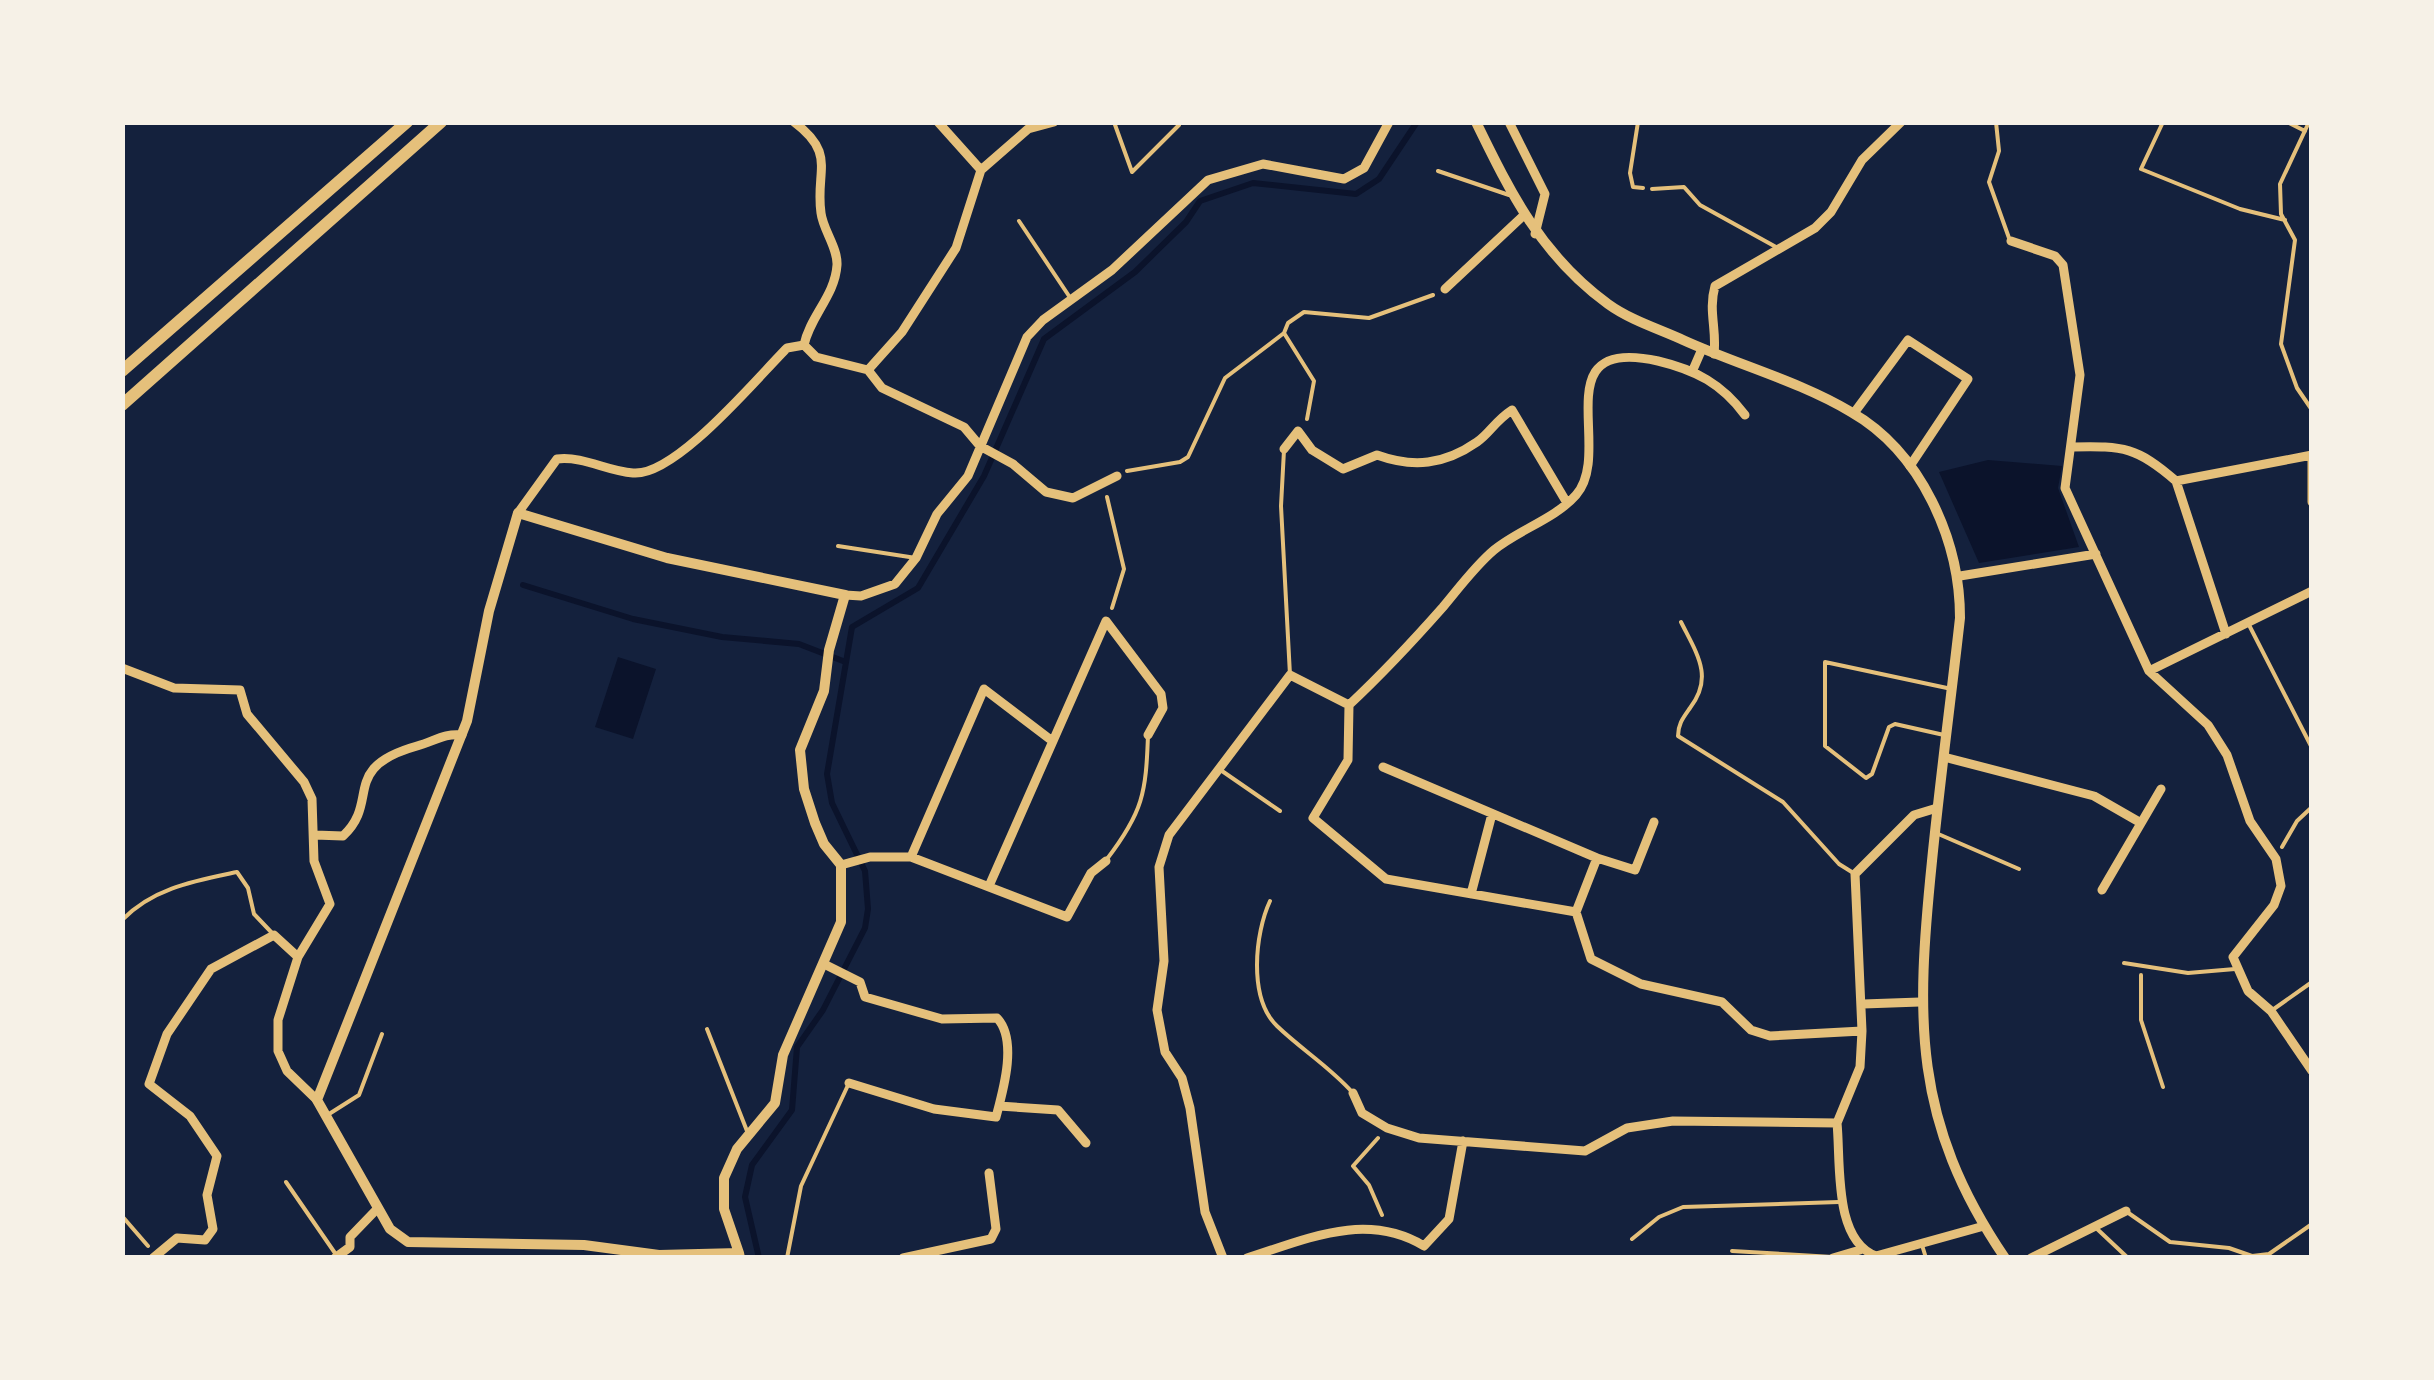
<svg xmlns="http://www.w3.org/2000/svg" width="2434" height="1380" viewBox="0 0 2434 1380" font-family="Overpass,sans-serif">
	<rect width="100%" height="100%" fill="#14213d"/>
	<path fill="#0b132b" d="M1988 460 2062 466 2058 488 2079 547 1979 563 1939 472Z
		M618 657 656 669 633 739 595 727Z"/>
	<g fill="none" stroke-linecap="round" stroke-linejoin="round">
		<path stroke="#0b132b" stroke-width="6" d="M523 585 633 619 722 637 799 644 843 661
			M759 1258 745 1197 752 1165 792 1110 797 1047 823 1010 865 928 868 909 865 871 832 803 827 774 852 627 918 588 984 476 1044 339 1135 272 1186 222 1200 201 1253 183 1356 194 1379 179 1417 122"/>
		<path stroke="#e5c07b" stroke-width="4" d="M1638 122 1630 173 1633 187 1643 188
			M1307 419 1314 381 1284 333 1288 323 1304 312 1369 318 1433 295
			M1127 471 1180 462 1188 457 1225 378 1284 333
			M1107 497 1124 569 1112 608
			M2282 847 2297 821 2312 807
			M2141 975V1020L2163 1087
			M1378 1138 1353 1166 1369 1185 1382 1215
			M122 1216 148 1246"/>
		<path stroke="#e5c07b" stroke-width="4" d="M1114 122 1132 172 1179 125
			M1996 122 1999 151 1989 182 2009 238
			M2163 122 2141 169 2240 209 2285 220
			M2287 122 2305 131
			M2309 122 2280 184 2281 214 2295 240 2281 344 2297 388 2312 410
			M1438 171 1509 195
			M1652 189 1684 187 1700 205 1776 247
			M1019 221 1071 299
			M1284 450 1281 506 1290 675
			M838 546 916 558
			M1681 622C1697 654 1714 677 1690 708 1683 718 1678 724 1678 736L1783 802 1839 864 1855 874
			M2248 623 2312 748
			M1944 735 1895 724 1889 727 1872 774 1866 778 1825 746V662L1947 688
			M1222 771 1280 811
			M1936 833 2019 869
			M1107 859C1143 812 1146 793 1148 735
			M1270 901C1255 933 1248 998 1277 1026 1302 1050 1330 1067 1353 1093
			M122 920C153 888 194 881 237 872L248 888 254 914 273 934
			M2124 963 2188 973 2235 969
			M2271 1011 2312 982
			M707 1029 747 1131
			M329 1114 359 1095 382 1034
			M286 1182 337 1256
			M2127 1212 2170 1242 2229 1248 2252 1256 2269 1254 2312 1224
			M2095 1227 2128 1258
			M1632 1239 1659 1217 1683 1207 1839 1202
			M1922 1245 1926 1258
			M1732 1251 1833 1257
			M787 1258 801 1186 849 1083"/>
		<path stroke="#e5c07b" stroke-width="9" d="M794 122C837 154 815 171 821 213 823 230 838 248 837 265 835 296 810 316 804 345L816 357 868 370 882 388 964 427 980 446 1013 464 1046 492 1073 498 1117 476
			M938 122 981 170
			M1509 122 1545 194 1535 234
			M2011 241 2055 256 2063 265 2080 375 2065 488 2149 671 2208 725 2227 755 2250 821 2276 859 2281 886 2274 905 2233 957 2248 991 2271 1011 2312 1071
			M1445 289 1523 216
			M1714 354C1717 329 1708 311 1715 286L1815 228 1831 212 1862 160 1901 122
			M868 370 902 332 956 248 981 170 1028 129 1054 122
			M1692 372 1702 349
			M1854 413 1908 340 1968 379 1910 466
			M1745 415C1722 384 1696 370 1658 361 1542 335 1615 451 1576 495 1555 519 1518 530 1494 550 1475 566 1459 588 1443 607 1413 641 1382 674 1349 705L1348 760 1313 818 1386 879 1576 912 1591 959 1641 984 1722 1002 1751 1030 1770 1036 1862 1031 1855 874 1914 815 1937 808
			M2073 447C2124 446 2137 447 2176 481L2312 455
			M1284 449 1298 431 1312 450 1343 469 1377 455C1413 468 1444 465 1477 442 1490 433 1495 421 1512 410L1567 503
			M2312 457V502
			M2176 481 2226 634
			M518 513 557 459C584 456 606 471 633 473 675 477 756 379 787 348L804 345
			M1960 576 2096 554
			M845 595 861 596 895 584 916 558 937 514 968 476 1027 337 1043 320 1112 270 1208 180 1263 164 1344 179 1364 168 1389 122
			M122 668 174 688 240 690 247 714 304 782 312 799 314 861 330 904 298 957 278 1020V1051L287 1071 317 1100
			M2149 671 2312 591
			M1944 757 2094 796 2141 823
			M1383 767 1597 858 1635 870 1654 822
			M315 835 343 836C381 801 339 768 417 746 435 741 444 733 462 735
			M911 857 1067 917 1091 873 1106 861
			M841 865 870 857H911L984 689 1051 740
			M989 886 1106 621 1161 694 1163 708 1148 735
			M2102 890 2161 789
			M1471 894 1492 814
			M1576 912 1597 858
			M824 964 860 982 865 997 942 1019 997 1018C1018 1040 1003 1091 996 1117L934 1109 849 1083
			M1863 1004 1920 1002
			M1353 1093 1362 1113 1387 1128 1419 1138 1585 1151 1627 1128 1673 1121 1837 1123C1841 1163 1833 1240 1876 1256L1984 1226
			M999 1106 1058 1110 1086 1143
			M1837 1123 1860 1067 1862 1031
			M153 1258 177 1238 205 1240 213 1229 207 1195 217 1156 190 1116 149 1084 167 1034 211 969 274 935 298 957
			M335 1258 350 1247V1237L377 1209
			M903 1258 991 1239 996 1229 989 1173
			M1223 1258 1205 1212 1190 1108 1182 1078 1165 1052 1157 1010 1164 961 1159 867 1169 835 1290 675 1349 705
			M1247 1258C1307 1239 1366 1211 1424 1246L1449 1219 1463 1141
			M1833 1258 1860 1250
			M2031 1258 2126 1211"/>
		<path stroke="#e5c07b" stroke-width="10" d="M1476 122C1511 194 1542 256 1608 304 1630 320 1659 329 1683 340 1738 365 1799 381 1851 412 1921 452 1960 540 1960 618 1951 699 1940 780 1932 861 1916 1018 1912 1121 2005 1258
			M739 1253 659 1255 584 1245 408 1242 390 1229 317 1100 467 721 489 611 518 513 667 558 845 595 829 650 824 691 800 750 804 789 815 823 824 844 841 865V922L783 1055 775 1103 737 1149 724 1178V1209L739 1253 740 1258"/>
		<path stroke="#e5c07b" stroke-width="12" d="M122 371 407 122
			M122 405 441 122"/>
	</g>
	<rect width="2434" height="1380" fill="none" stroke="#f6f1e7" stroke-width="250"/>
</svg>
